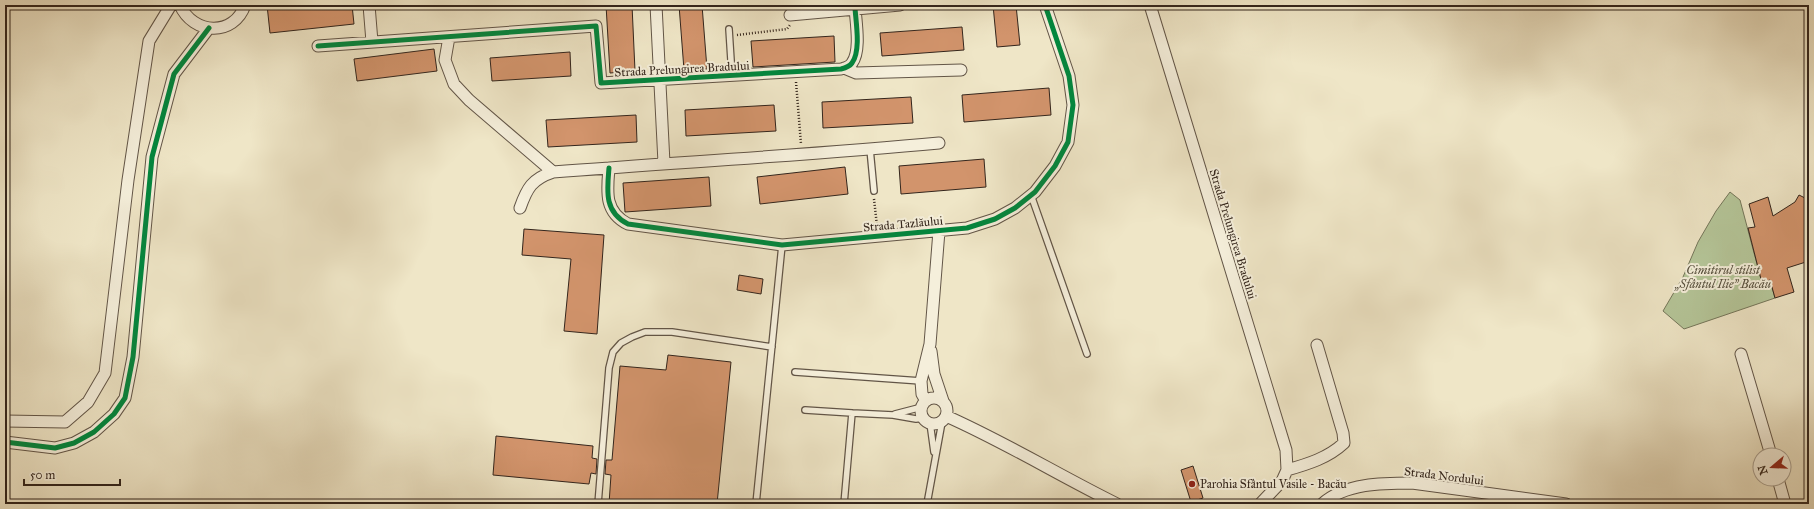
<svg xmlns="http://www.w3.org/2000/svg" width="1814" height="509" viewBox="0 0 1814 509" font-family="'IM FELL Great Primer',serif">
	<rect width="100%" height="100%" fill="#efe6c7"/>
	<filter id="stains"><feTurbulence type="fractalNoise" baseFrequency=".005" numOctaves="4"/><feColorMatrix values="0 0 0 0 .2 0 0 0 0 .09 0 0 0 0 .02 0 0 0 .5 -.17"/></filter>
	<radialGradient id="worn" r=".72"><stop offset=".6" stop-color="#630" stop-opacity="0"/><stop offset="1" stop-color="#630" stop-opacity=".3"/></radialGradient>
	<path fill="#b5c699" stroke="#74765a" d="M1730 192 1740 200 1762 283 1770 280 1775 298 1684 329 1663 311 1683 277 1698 242 1716 211Z"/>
	<path fill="#d2946c" stroke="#33251c" d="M267 5H352L354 24 270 33Z
		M606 5H632L635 71 610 73Z
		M679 5H702L707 69 684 70Z
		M993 5H1016L1020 45 997 47Z
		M962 27 964 50 882 56 880 33Z
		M834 36 835 62 753 67 751 41Z
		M434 49 437 71 357 81 354 59Z
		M570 52 571 76 492 81 490 58Z
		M1049 88 1051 115 964 122 962 95Z
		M911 97 913 123 823 128 822 102Z
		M774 105 776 131 686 136 685 110Z
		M636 115 637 142 548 147 546 120Z
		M984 159 986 187 901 194 899 166Z
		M845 167 848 194 760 204 757 177Z
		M709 177 711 206 625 212 623 183Z
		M1799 195 1809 200V261L1787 268 1794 292 1775 298 1770 280 1762 283 1748 228 1755 227 1749 204 1768 197 1773 216 1795 202Z
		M524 229 604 235 597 334 564 331 571 259 522 255Z
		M739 275 763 279 761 294 737 290Z
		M668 355 731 362 717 504H609L611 475 605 474 606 460H612L620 366 666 370Z
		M496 436 593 446 592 458 597 459 596 474 591 473 589 484 493 475Z
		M1193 466 1203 498 1191 502 1181 470Z"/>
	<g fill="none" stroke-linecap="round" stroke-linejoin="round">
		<defs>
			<path id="service" d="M729 29 732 76
				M870 149 874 191
				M1031 195 1087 354
				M795 372 921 381
				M805 410 852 413
				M895 414 922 407
				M930 423 934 452
				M598 504 609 368 613 352 621 343 632 337 645 332H672L772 347
				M756 504 782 245
				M844 504 852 413 893 415 916 419 923 418
				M927 504 942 422"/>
			<path id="minor" d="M180 5C193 35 234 37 245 5
				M369 5 372 42
				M656 5 664 163
				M1150 5 1286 450 1287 470
				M790 15 900 5
				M449 37 445 60 454 84 469 100 553 172
				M318 46 596 26 601 83 841 69C845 68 850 66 852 63 861 51 856 23 855 8
				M844 68 856 73 961 70
				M609 168C607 191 604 212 628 224L782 245 967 228 995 219 1015 208 1035 192 1055 166 1068 142 1073 105 1069 76 1045 5
				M520 208C527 188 532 179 553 172 682 162 811 155 939 143
				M931 351 934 374 943 401
				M1741 354 1771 455
				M921 411a13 13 0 1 1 26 0a13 13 0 1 1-26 0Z
				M926 401 922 394 921 381 930 344 939 231
				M946 416C1005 442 1060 476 1117 504
				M5 421 65 422 88 402 105 373 128 180 149 41 171 5
				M5 442 55 448 74 443 94 432 114 414 125 398 133 357 152 157 174 74 209 28
				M1287 470C1308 464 1328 458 1344 443L1343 433 1317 345
				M1778 479 1785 504
				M1260 504 1282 481 1287 470
				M1322 504C1345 483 1383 483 1412 483L1566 504"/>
		</defs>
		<use href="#service" stroke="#625547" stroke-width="8"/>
		<use href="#minor" stroke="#625547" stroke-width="13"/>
		<path stroke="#33251c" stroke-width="2.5" stroke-dasharray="1 2" stroke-linecap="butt" d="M737 35 787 29 790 25
			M796 82 801 144
			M874 199 877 226"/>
		<use href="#service" stroke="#f5efdb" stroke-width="5.5"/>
		<use href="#minor" stroke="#f5efdb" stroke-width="11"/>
		<defs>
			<path id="cycleway" d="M318 46 596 26 601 83 841 69C845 68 850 66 852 63 861 51 856 23 855 8
				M609 168C607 191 604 212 628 224L782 245 967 228 995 219 1015 208 1035 192 1055 166 1068 142 1073 105 1069 76 1045 5
				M5 442 55 448 74 443 94 432 114 414 125 398 133 357 152 157 174 74 209 28"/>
		</defs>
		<use href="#cycleway" stroke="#f5efdb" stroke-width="8"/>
		<use href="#cycleway" stroke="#00873e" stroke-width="5"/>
	</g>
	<circle fill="#8f2418" stroke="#f5efdb" stroke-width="1.5" cx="1192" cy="484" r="4"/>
	<g text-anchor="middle" stroke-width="4" stroke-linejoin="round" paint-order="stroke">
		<g font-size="12" fill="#33251c" stroke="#f5efdb">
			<text transform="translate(682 69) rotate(-3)" y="4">Strada Prelungirea Bradului</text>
			<text transform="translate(903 224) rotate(-5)" y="4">Strada Tazlăului</text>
			<text transform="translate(1233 234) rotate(73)" y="4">Strada Prelungirea Bradului</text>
			<text transform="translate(1444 476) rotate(7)" y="4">Strada Nordului</text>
		</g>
		<g font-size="12" font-style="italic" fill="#544d3b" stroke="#f5efdb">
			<text x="1723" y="274">Cimitirul stilist<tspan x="1723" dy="14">„Sfântul Ilie” Bacău</tspan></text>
		</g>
		<g font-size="12" fill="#33251c" stroke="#f5efdb" text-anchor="start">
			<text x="1200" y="488">Parohia Sfântul Vasile - Bacău</text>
		</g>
	</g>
	<rect width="1814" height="509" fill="none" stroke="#efe6c7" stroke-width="20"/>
	<rect x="6" y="6" width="1802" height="497" fill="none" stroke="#33251c" stroke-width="2"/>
	<rect x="10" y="10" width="1794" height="489" fill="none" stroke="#33251c"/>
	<g transform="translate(1772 467) rotate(251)"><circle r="19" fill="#f5efdb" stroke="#a79e8f"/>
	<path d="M0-3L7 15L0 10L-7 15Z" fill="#8f2418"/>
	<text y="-6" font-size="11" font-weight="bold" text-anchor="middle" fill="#33251c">N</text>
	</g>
	<path d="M24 479v6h96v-6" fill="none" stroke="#33251c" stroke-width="2"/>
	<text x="30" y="479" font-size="12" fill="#33251c" stroke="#f5efdb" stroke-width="3" paint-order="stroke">50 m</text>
	<rect width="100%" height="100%" filter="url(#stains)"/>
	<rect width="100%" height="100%" fill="url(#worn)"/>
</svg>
